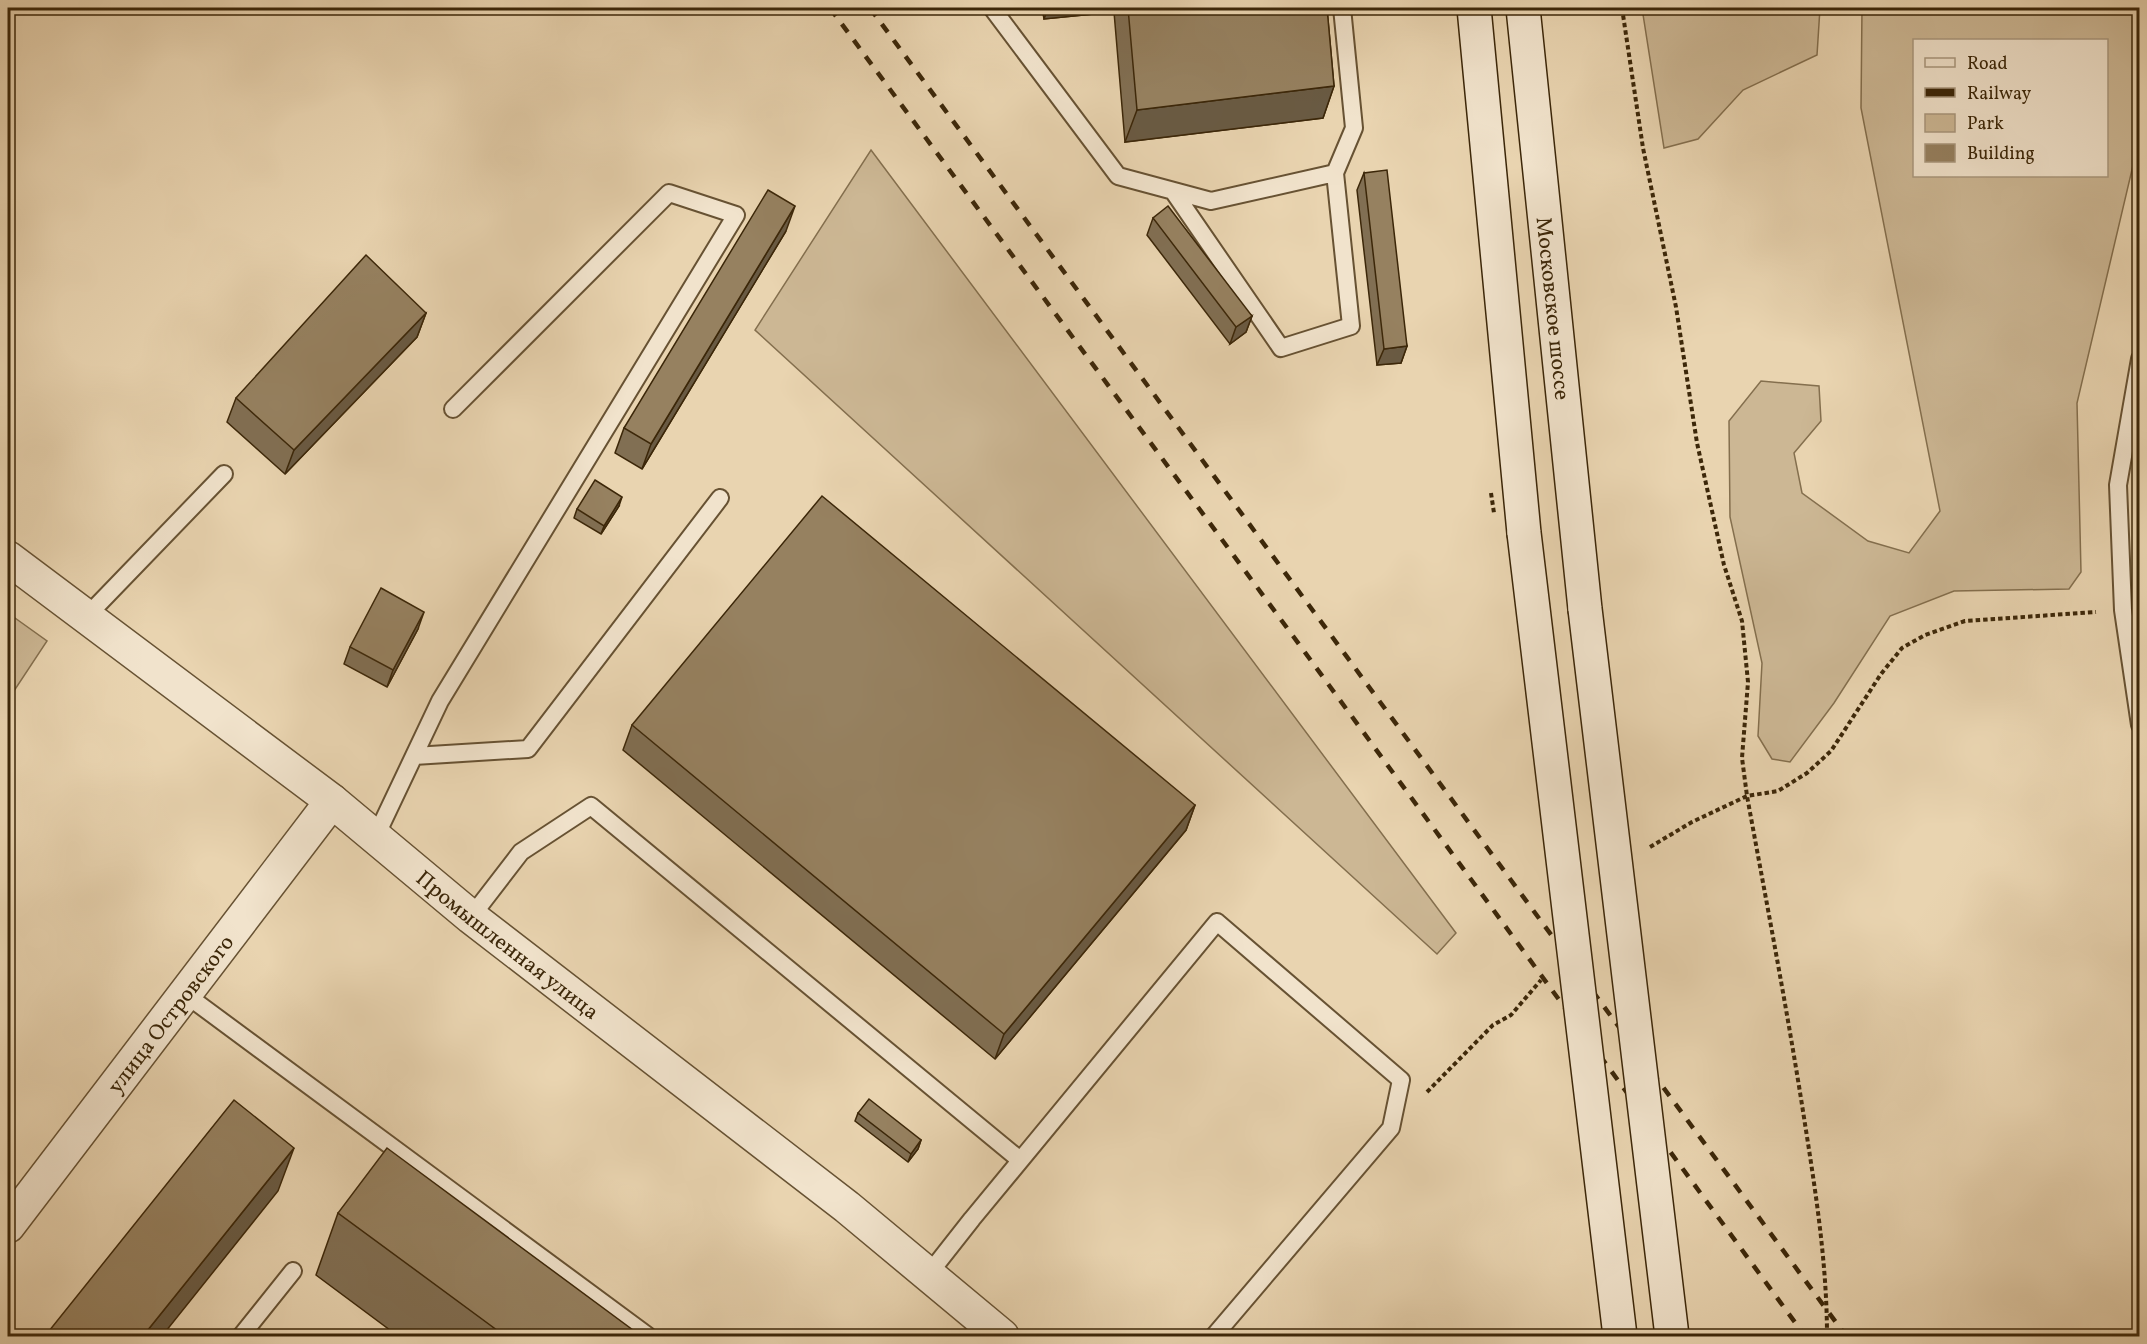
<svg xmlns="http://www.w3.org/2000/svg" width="2147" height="1344" viewBox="0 0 2147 1344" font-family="Vollkorn,serif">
	<rect width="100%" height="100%" fill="#e9d4b0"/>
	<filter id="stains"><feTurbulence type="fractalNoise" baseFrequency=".00333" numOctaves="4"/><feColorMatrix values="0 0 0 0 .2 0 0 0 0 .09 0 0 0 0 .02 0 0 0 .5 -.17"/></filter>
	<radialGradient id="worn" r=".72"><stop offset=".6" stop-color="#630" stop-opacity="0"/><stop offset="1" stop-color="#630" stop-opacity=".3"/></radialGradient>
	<path fill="#ccb794" stroke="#846f4e" stroke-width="1.5" fill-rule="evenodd" d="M1642 8H1820L1817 55 1743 90 1698 139 1664 148Z
		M1862 8H2139V140L2077 403 2081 572 2069 589 1954 591 1890 616 1834 703 1790 762 1772 759 1758 736 1762 663 1730 517 1729 421 1761 381 1819 386 1821 421 1794 453 1802 493 1868 541 1909 553 1940 511 1861 108ZM1914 40H2106V176H1914Z
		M871 150 1456 933 1437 954 755 330Z
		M8 613 47 641 8 700Z"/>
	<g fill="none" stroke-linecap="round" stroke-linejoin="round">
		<defs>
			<path id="service" d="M992 8 1118 176 1211 201 1335 173 1354 128 1342 8
				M1173 191 1281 348 1351 326 1335 173
				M2140 359 2118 485 2123 610 2140 725
				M86 617 224 474
				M414 756 528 749 720 498
				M376 836 440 701 736 215 669 193 453 409
				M471 917 521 852 591 806 1020 1160
				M185 994 648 1336
				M928 1275 972 1219 1217 922 1401 1080 1391 1128 1214 1336
				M241 1336 293 1271"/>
			<g id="minor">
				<path id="s1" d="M8 558 332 801 471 917 847 1207 1002 1336"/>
				<path id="s2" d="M8 1226 332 801"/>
			</g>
			<g id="secondary">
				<path d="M1474 8 1524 533"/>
				<path id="s3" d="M1523 8 1585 609"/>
			</g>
		</defs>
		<use href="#service" stroke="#675233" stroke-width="20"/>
		<use href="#minor" stroke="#675233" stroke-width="36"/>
		<use href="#secondary" stroke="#3c2709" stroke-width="36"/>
		<path stroke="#3c2709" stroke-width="4" stroke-dasharray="4.5 3" stroke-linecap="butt" d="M1622 8 1643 148 1676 307 1697 443 1724 565 1742 621 1748 682 1742 758 1747 796C1767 905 1788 1014 1805 1124 1816 1194 1827 1265 1827 1336
			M1650 847 1692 822 1747 796 1778 791 1807 773 1831 751 1881 674 1902 648 1925 635 1965 621 2096 612
			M1427 1092 1493 1025 1511 1015 1541 980"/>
		<use href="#service" stroke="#f1e3cc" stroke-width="16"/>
		<use href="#minor" stroke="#f1e3cc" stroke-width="33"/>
		<use href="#secondary" stroke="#f1e3cc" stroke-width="33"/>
		<path stroke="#3c2709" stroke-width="4.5" stroke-dasharray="10 10" stroke-linecap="butt" d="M830 8 1293 636 1805 1336
			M870 8 1846 1336"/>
		<defs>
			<path id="secondary-bridge" d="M1524 533 1620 1336
				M1585 609 1672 1336"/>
		</defs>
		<use href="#secondary-bridge" stroke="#3c2709" stroke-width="36" stroke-linecap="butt"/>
		<path stroke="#3c2709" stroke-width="4" stroke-dasharray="4.5 3" stroke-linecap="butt" d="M1491 493 1494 513"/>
		<use href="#secondary-bridge" stroke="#f1e3cc" stroke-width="33"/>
	</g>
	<path fill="#816f53" stroke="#3c2709" stroke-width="1.5" d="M1042 8H1327L1334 86 1323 118 1125 142 1114 12 1044 19Z
		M1364 173 1407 346 1401 363 1377 365 1357 190Z
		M1153 218 1252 316 1246 332 1230 344 1147 235Z
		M786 231 642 469 615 453 624 428Z
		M426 313 417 337 285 474 227 422 236 398Z
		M619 506 601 534 574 518 577 509Z
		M418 629 387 687 344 664 350 647Z
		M632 725 1195 805 1186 830 995 1059 623 750Z
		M858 1113 921 1140 918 1149 908 1162 855 1121Z
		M338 1213 641 1336H398L316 1275Z"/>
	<path fill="#695a43" stroke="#3c2709" stroke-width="1.5" d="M1048 8H1116L1114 12 1044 19Z
		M1334 86 1323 118 1125 142 1137 110Z
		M795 206 786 231 642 469 651 444Z
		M426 313 417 337 285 474 294 450Z
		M1252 316 1246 332 1230 344 1236 327Z
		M1407 346 1401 363 1377 365 1384 349Z
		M622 497 619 506 601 534 604 526Z
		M424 612 418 629 387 687 393 670Z
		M1195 805 1186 830 995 1059 1004 1034Z
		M921 1140 918 1149 908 1162 911 1154Z
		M294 1148 278 1191 162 1336H143Z"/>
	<path fill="#968160" stroke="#3c2709" stroke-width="1.5" d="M1128 8H1327L1334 86 1137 110Z
		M1387 170 1407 346 1384 349 1364 173Z
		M768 190 795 206 651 444 624 428Z
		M1168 206 1252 316 1236 327 1153 218Z
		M366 255 426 313 294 450 236 398Z
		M595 480 622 497 604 526 577 509Z
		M822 496 1195 805 1004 1034 632 725Z
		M381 588 424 612 393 670 350 647Z
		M869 1099 921 1140 911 1154 858 1113Z
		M234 1100 294 1148 143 1336H45Z
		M387 1148 641 1336H505L338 1213Z"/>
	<g text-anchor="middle" stroke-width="4.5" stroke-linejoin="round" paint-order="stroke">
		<g font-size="22" fill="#3c2709" stroke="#f1e3cc">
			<text dy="8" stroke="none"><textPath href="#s3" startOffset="302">Московское шоссе</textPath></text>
			<text dy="8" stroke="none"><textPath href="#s1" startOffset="632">Промышленная улица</textPath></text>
			<text dy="8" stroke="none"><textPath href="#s2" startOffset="267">улица Островского</textPath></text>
		</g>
	</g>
	<rect width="2147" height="1344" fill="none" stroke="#e9d4b0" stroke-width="30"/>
	<rect x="9" y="9" width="2129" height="1326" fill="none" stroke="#3c2709" stroke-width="3"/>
	<rect x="15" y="15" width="2117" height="1314" fill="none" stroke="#3c2709" stroke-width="1.5"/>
	<rect x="1913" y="39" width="195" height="138" fill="#f1e3cc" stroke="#a9987e" stroke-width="1.5"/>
	<rect x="1925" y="58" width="30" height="9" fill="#f1e3cc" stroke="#a9987e" stroke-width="1.5"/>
	<text x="1967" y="69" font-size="18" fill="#3c2709">Road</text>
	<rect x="1925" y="88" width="30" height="9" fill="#3c2709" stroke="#a9987e" stroke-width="1.5"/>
	<text x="1967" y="99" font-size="18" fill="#3c2709">Railway</text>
	<rect x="1925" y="114" width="30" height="18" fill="#ccb794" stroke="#a9987e" stroke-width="1.5"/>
	<text x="1967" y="129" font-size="18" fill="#3c2709">Park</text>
	<rect x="1925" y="144" width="30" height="18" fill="#968160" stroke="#a9987e" stroke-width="1.5"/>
	<text x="1967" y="159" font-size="18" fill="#3c2709">Building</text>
	<rect width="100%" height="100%" filter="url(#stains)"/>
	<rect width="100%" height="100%" fill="url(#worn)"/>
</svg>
